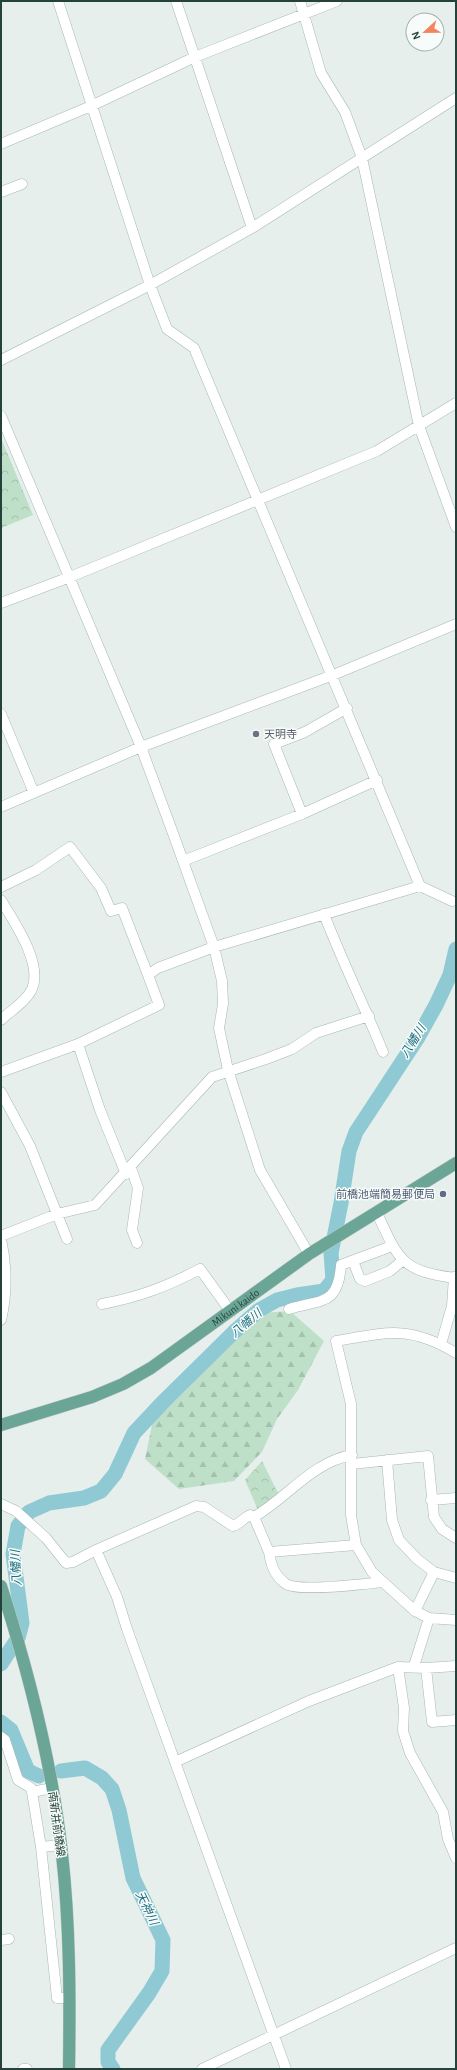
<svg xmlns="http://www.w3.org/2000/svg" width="457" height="2070" viewBox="0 0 457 2070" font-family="'Alegreya Sans','Noto Sans JP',sans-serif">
	<defs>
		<pattern id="forest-firs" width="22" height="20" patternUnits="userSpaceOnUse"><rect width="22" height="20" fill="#bfe0c8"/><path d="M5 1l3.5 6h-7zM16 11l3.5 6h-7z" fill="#a4c1ad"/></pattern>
		<pattern id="park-crowns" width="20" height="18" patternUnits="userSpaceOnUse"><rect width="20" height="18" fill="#bfe0c8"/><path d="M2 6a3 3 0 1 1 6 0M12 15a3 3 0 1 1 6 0" fill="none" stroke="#a4c1ad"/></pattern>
	</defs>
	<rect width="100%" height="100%" fill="#e6efeb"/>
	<path fill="url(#forest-firs)" d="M290 1311 324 1341 298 1390 277 1419 262 1452 234 1481 179 1489 145 1459 153 1420 182 1387 214 1361 247 1314Z"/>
	<path fill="url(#park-crowns)" d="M1 438 33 515 1 528Z
		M262 1461 278 1493 266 1507 258 1510 245 1480Z"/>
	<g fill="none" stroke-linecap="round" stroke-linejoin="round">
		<path stroke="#8ec9d4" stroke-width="15" d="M1 1664 18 1638 22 1623 13 1554 18 1526 29 1512 49 1503 84 1498 101 1491 115 1474 134 1433 164 1401 234 1332 259 1310 277 1300 297 1295 324 1291 333 1280 331 1253 341 1203 349 1151 356 1132 417 1039 436 1005 450 975 456 949
			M1 1722 11 1730 28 1771 39 1776
			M61 1771 85 1768 102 1778 112 1789 119 1810 133 1878 163 1940 162 1971 149 1993 108 2050V2062L113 2069"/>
		<defs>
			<path id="minor" d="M176 1 252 228
				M300 1 321 73 345 112 362 158 419 426 456 527
				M1 144 91 106 195 57 337 1
				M1 192 22 184
				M1 360 150 285 252 228 456 98
				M1 416 141 747 174 836 214 947 222 981 223 1004 219 1028 228 1070 260 1170 309 1254
				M1 603 70 577 377 451 456 403
				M1 714 34 793
				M1 807 141 747 333 675 456 624
				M302 814 274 744 305 732 347 708
				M183 861 302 814 377 780
				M420 886 452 901
				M1 887 36 870 70 847 101 888 111 911 122 908 148 975
				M1 900C14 922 43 963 32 989 26 1002 10 1011 1 1020
				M324 914C342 961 364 1005 383 1052
				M78 1044 100 1110 126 1174
				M1 1072 78 1044 159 1005 148 975 158 968 214 947 420 886 194 348 167 329 150 285 58 1
				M1 1092 30 1146 67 1239
				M131 1168 138 1188 132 1230 137 1243
				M377 1213C398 1259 402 1272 456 1278
				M1 1236 57 1214 95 1205 212 1077 266 1059 292 1049 316 1033 369 1016
				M1 1239C7 1266 7 1294 1 1320
				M353 1261 360 1279 365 1281 390 1271 403 1260
				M102 1304C139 1297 166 1287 200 1269L231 1312
				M289 1309C322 1299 338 1306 341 1265L392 1246
				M441 1344 452 1306 454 1277
				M456 1353C409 1325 388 1332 336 1341L351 1404V1515L356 1545 372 1572 415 1611 429 1618 456 1620
				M387 1460 392 1520 399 1540 417 1559 434 1572 456 1578
				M352 1464 428 1456 434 1517 442 1529 456 1538
				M431 1500 456 1498
				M1 1504 16 1511 46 1538 66 1563 73 1562 96 1550 196 1506 204 1507 233 1526C240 1524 243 1518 250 1515L254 1517C287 1498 312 1462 352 1455
				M254 1517 269 1552
				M356 1545 269 1552C271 1565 274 1575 286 1584 299 1592 364 1584 382 1582
				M96 1550 117 1597 127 1629 286 2069
				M415 1611 434 1572
				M414 1666 429 1618
				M398 1667 404 1708 403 1731 410 1753 443 1812 448 1839 456 1858
				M426 1668 432 1722 456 1720
				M1 1737 5 1740 18 1780 31 1788 32 1792 41 1847 57 1998H70
				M175 1762 309 1701 398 1667 426 1668 456 1666
				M32 1792 52 1788
				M41 1847 61 1845
				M1 1940 9 1939
				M23 2069H27
				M202 2069 456 1948"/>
			<g id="major">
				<path id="s1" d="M1 1425 92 1397 123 1384 151 1368 309 1254 456 1163"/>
				<path d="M1 1586C29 1673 52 1762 62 1854 70 1926 70 1997 69 2069"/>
			</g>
		</defs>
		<use href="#minor" stroke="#a8b8b2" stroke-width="11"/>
		<use href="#major" stroke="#c2cac8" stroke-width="13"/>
		<use href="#minor" stroke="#fff" stroke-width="10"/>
		<use href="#major" stroke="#6aa596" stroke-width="12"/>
	</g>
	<circle fill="#6b7280" stroke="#f7fbf9" stroke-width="1.5" cx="256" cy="734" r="4"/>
	<circle fill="#5c6f8a" stroke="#f7fbf9" stroke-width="1.5" cx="443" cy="1194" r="4"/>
	<g text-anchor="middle" stroke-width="3" stroke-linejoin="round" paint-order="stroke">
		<g font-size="11" fill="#5b616d" stroke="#f7fbf9" text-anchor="start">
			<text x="264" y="738">天明寺</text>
		</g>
		<g font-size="11" fill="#4e5e75" stroke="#f7fbf9" text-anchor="end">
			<text x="435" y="1198">前橋池端簡易郵便局</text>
		</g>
		<g font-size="11" fill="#24423a" stroke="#f7fbf9">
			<text dy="4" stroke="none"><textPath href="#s1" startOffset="265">Mikuni kaido</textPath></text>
			<text transform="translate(57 1824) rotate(82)" y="4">南新井前橋線</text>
		</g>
		<g font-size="12" font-style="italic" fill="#1c6f80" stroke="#f7fbf9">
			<text transform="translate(413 1041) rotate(-58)" y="4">八幡川</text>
			<text transform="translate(246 1323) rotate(-40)" y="4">八幡川</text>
			<text transform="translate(16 1568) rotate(-93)" y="4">八幡川</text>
			<text transform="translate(147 1908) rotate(64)" y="4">天神川</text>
		</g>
	</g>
	<rect width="457" height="2070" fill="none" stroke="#24423a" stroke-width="4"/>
	<g transform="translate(425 32) rotate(248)"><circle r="19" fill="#f7fbf9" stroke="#a3b1ad"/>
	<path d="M0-3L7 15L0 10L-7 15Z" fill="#f4845f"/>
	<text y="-6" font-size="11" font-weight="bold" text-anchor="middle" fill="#24423a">N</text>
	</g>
</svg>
